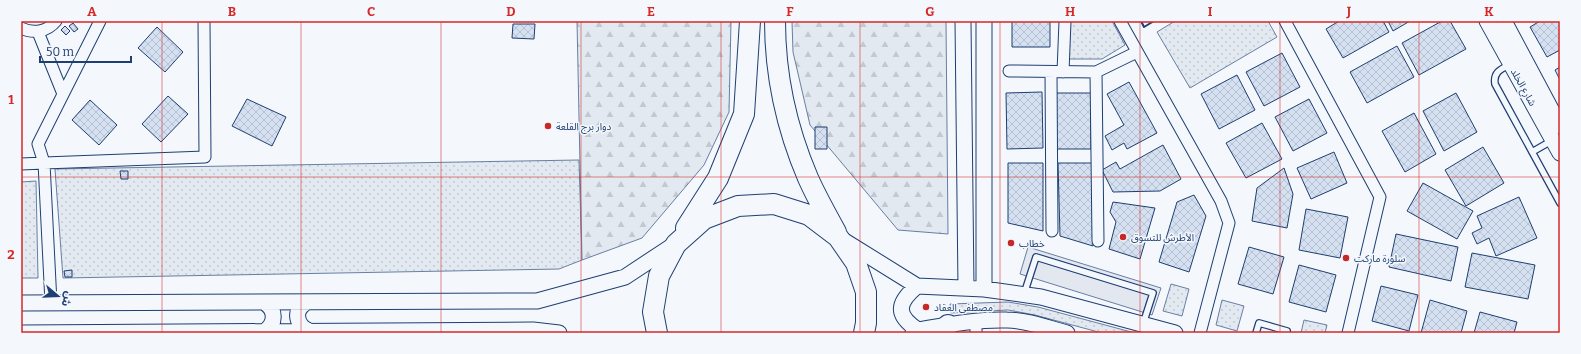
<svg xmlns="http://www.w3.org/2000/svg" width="1581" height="354" viewBox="0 0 1581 354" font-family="Bitter,'Noto Sans Arabic',serif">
	<defs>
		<pattern id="grass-dots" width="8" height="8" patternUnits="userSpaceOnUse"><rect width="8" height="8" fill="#e3e9f0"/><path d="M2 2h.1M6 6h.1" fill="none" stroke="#c2c9d1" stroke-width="1.8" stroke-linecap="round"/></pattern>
		<pattern id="forest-firs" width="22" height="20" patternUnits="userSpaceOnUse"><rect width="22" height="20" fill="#e3e9f0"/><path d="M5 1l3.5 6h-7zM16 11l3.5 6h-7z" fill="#c2c9d1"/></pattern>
		<pattern id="building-cross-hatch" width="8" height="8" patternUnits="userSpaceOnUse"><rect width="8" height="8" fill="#d5e0f0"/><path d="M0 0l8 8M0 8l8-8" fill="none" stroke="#b6c1d1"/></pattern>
	</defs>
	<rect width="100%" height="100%" fill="#f4f7fb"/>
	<path fill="url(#grass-dots)" stroke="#687fa3" d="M1070 21H1112L1125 45 1102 59H1069Z
		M1175 21H1268L1277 37 1190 88 1157 32Z
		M579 160 582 260 559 269 63 278 55 169Z
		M36 181 38 278H21V182Z
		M1171 284 1189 289 1182 316 1163 311Z
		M1222 300 1244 306 1237 331 1216 325Z
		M1008 302 1038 307 1135 333H1102L1035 315 1008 310 951 313 950 304Z
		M1304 320 1327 325 1325 333H1301Z"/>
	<path fill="url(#forest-firs)" stroke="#687fa3" d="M577 21H731L729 112 704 165 642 238 582 260Z
		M792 21H946L948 234 898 230 810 125 793 52Z"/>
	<path fill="#e3e8f0" stroke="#687fa3" d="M1028 247 1161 288 1152 315 1020 274Z"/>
	<path fill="url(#building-cross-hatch)" stroke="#1d3f73" d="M1012 21H1050V47H1012Z
		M1339 21H1383L1389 32 1343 58 1326 29Z
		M1388 21H1410L1393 31Z
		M1442 21H1450L1466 49 1419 75 1402 43Z
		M1540 21H1560V50L1547 57 1530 27Z
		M73 23 78 29 74 32 69 26Z
		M513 24H535L534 39 512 38Z
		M65 26 70 31 66 35 61 30Z
		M157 27 183 52 165 72 138 48Z
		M1397 46 1414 77 1367 103 1350 72Z
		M1282 53 1300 87 1264 106 1246 72Z
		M1560 67V80L1555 70Z
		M1237 75 1255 110 1219 129 1201 94Z
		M1129 82 1157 133 1127 149 1124 143 1112 150 1105 136 1124 125 1107 94Z
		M1042 92 1043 148 1007 149 1006 93Z
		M1056 93H1091V149H1056Z
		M1456 93 1477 132 1444 151 1423 111Z
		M168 96 188 114 161 142 142 124Z
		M247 99 286 117 272 146 232 126Z
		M1309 99 1327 133 1293 151 1275 117Z
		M90 100 117 125 99 145 72 120Z
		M1414 113 1436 154 1405 172 1382 131Z
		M1262 123 1282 159 1246 178 1226 143Z
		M815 127H827V149H815Z
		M1163 145 1181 179 1160 191 1113 192 1102 170 1116 162 1120 169Z
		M1483 147 1504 183 1466 206 1445 170Z
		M1334 152 1347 183 1311 199 1297 168Z
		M1008 163H1043V231L1008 223Z
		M1058 163H1094L1093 246 1060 236Z
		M1284 168 1293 194 1287 228 1252 221 1257 188Z
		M120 171H128V179H121Z
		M1423 183 1473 211 1457 239 1407 211Z
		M1194 195 1206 216 1189 272 1159 262 1177 202Z
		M1519 197 1537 238 1496 256 1489 238 1477 244 1472 233 1482 228 1477 216Z
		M1113 202 1155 208 1140 259 1109 249 1116 222 1110 212Z
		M1306 209 1348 217 1340 258 1299 250Z
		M1396 234 1458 247 1451 281 1389 267Z
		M1249 247 1284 257 1273 294 1238 284Z
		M1472 253 1535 265 1528 299 1465 287Z
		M1299 265 1336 275 1326 312 1289 302Z
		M72 270V277H65L64 271Z
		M1381 286 1418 295 1409 331 1372 321Z
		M1430 300 1467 311 1461 333H1421Z
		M1480 312 1517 322 1514 333H1474Z"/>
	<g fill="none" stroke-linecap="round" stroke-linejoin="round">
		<defs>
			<path id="lane" d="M1511 64C1501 69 1493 72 1495 84L1560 203
				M1532 152 1553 140
				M1024 294 1036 257 1153 293 1143 324
				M1256 333 1259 323 1287 331 1286 333"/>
			<path id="street" d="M1120 21 1221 201 1229 223 1200 333
				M1285 21 1380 197 1348 333
				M21 28C33 34 47 32 56 21
				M38 32 63 94
				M1009 71 1096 72 1137 52
				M1051 72 1052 231
				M1063 72 1065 21
				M1096 72 1098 241
				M21 164 44 163 38 144 100 21
				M51 303 44 163 205 157 204 21
				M976 322V333"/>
			<path id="secondary" d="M963 21 966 288
				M1487 21 1560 153
				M1504 21 1560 126
				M843 240 917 286 984 289 1041 297 1175 333
				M917 286C897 303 895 315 918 330
				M984 289V21
				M308 302C293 308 295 325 309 331
				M21 303 537 301 625 277 675 244
				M265 303C276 310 276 323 265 331
				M21 333 533 330 559 333
				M913 333 918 330C947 325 977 319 1007 320 1027 320 1048 328 1067 333"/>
			<path id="highway" d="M775 21C775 74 787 129 808 178 816 196 826 214 836 232
				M686 228 718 178 744 114 750 21
				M657 333 653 312 659 276 676 244 704 219 738 206 774 204 809 215 838 237 856 263 866 292V323L864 333
				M940 333 948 325"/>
		</defs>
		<use href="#lane" stroke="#1d3f73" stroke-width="8"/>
		<use href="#street" stroke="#1d3f73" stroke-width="13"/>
		<use href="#secondary" stroke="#1d3f73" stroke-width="17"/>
		<use href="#highway" stroke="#1d3f73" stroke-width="22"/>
		<use href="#lane" stroke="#f4f7fb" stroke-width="5.5"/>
		<use href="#street" stroke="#f4f7fb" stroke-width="11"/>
		<use href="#secondary" stroke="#f4f7fb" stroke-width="15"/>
		<use href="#highway" stroke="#f4f7fb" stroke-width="20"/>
		<path stroke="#1d3f73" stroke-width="2" d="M1141 21 1144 27 1154 21"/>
	</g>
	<path fill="none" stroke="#d62828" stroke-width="1" stroke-opacity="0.55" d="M162 21V333M301 21V333M441 21V333M581 21V333M721 21V333M860 21V333M1000 21V333M1140 21V333M1280 21V333M1419 21V333M21 177H1560"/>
	<g fill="#c62828" stroke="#f4f7fb" stroke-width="1.5">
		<circle cx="548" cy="126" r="4"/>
		<circle cx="1123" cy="237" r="4"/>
		<circle cx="1011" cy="243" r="4"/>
		<circle cx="1346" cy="258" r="4"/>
		<circle cx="926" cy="307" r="4"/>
	</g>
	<g text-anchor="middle" stroke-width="3" stroke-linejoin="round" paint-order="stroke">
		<g font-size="10" fill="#1d3f73" stroke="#f4f7fb">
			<text transform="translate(1524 87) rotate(61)" y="4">شارع الخلد</text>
		</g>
		<g font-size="10" fill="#1d3f73" stroke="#f4f7fb" text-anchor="start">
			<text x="556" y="130">دوار برج القلعة</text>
			<text x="1131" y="241">الأطرش للتسوق</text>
			<text x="1019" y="247">خطاب</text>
			<text x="1354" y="262">سلورة ماركت</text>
			<text x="934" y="311">مصطفى العقاد</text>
		</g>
	</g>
	<rect width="1581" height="354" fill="none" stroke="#f4f7fb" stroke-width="44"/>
	<g transform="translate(58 296) rotate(109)" stroke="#f4f7fb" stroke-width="3" paint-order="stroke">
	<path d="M0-3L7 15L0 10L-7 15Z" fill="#1d3f73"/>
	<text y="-6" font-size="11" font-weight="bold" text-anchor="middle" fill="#1d3f73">ش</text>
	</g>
	<path d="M40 56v6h91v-6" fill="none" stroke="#1d3f73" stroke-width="2"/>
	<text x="46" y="56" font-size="12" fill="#1d3f73" stroke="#f4f7fb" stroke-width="3" paint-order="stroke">50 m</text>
	<rect x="22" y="22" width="1537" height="310" fill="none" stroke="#d62828" stroke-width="1.5"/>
	<g font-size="13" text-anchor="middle" font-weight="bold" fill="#d62828">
		<text x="92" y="16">A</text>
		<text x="232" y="16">B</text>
		<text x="371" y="16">C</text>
		<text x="511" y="16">D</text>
		<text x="651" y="16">E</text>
		<text x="790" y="16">F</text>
		<text x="930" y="16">G</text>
		<text x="1070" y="16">H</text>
		<text x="1210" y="16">I</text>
		<text x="1349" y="16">J</text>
		<text x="1489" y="16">K</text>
		<text x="11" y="104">1</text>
		<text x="11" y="259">2</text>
	</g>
</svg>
